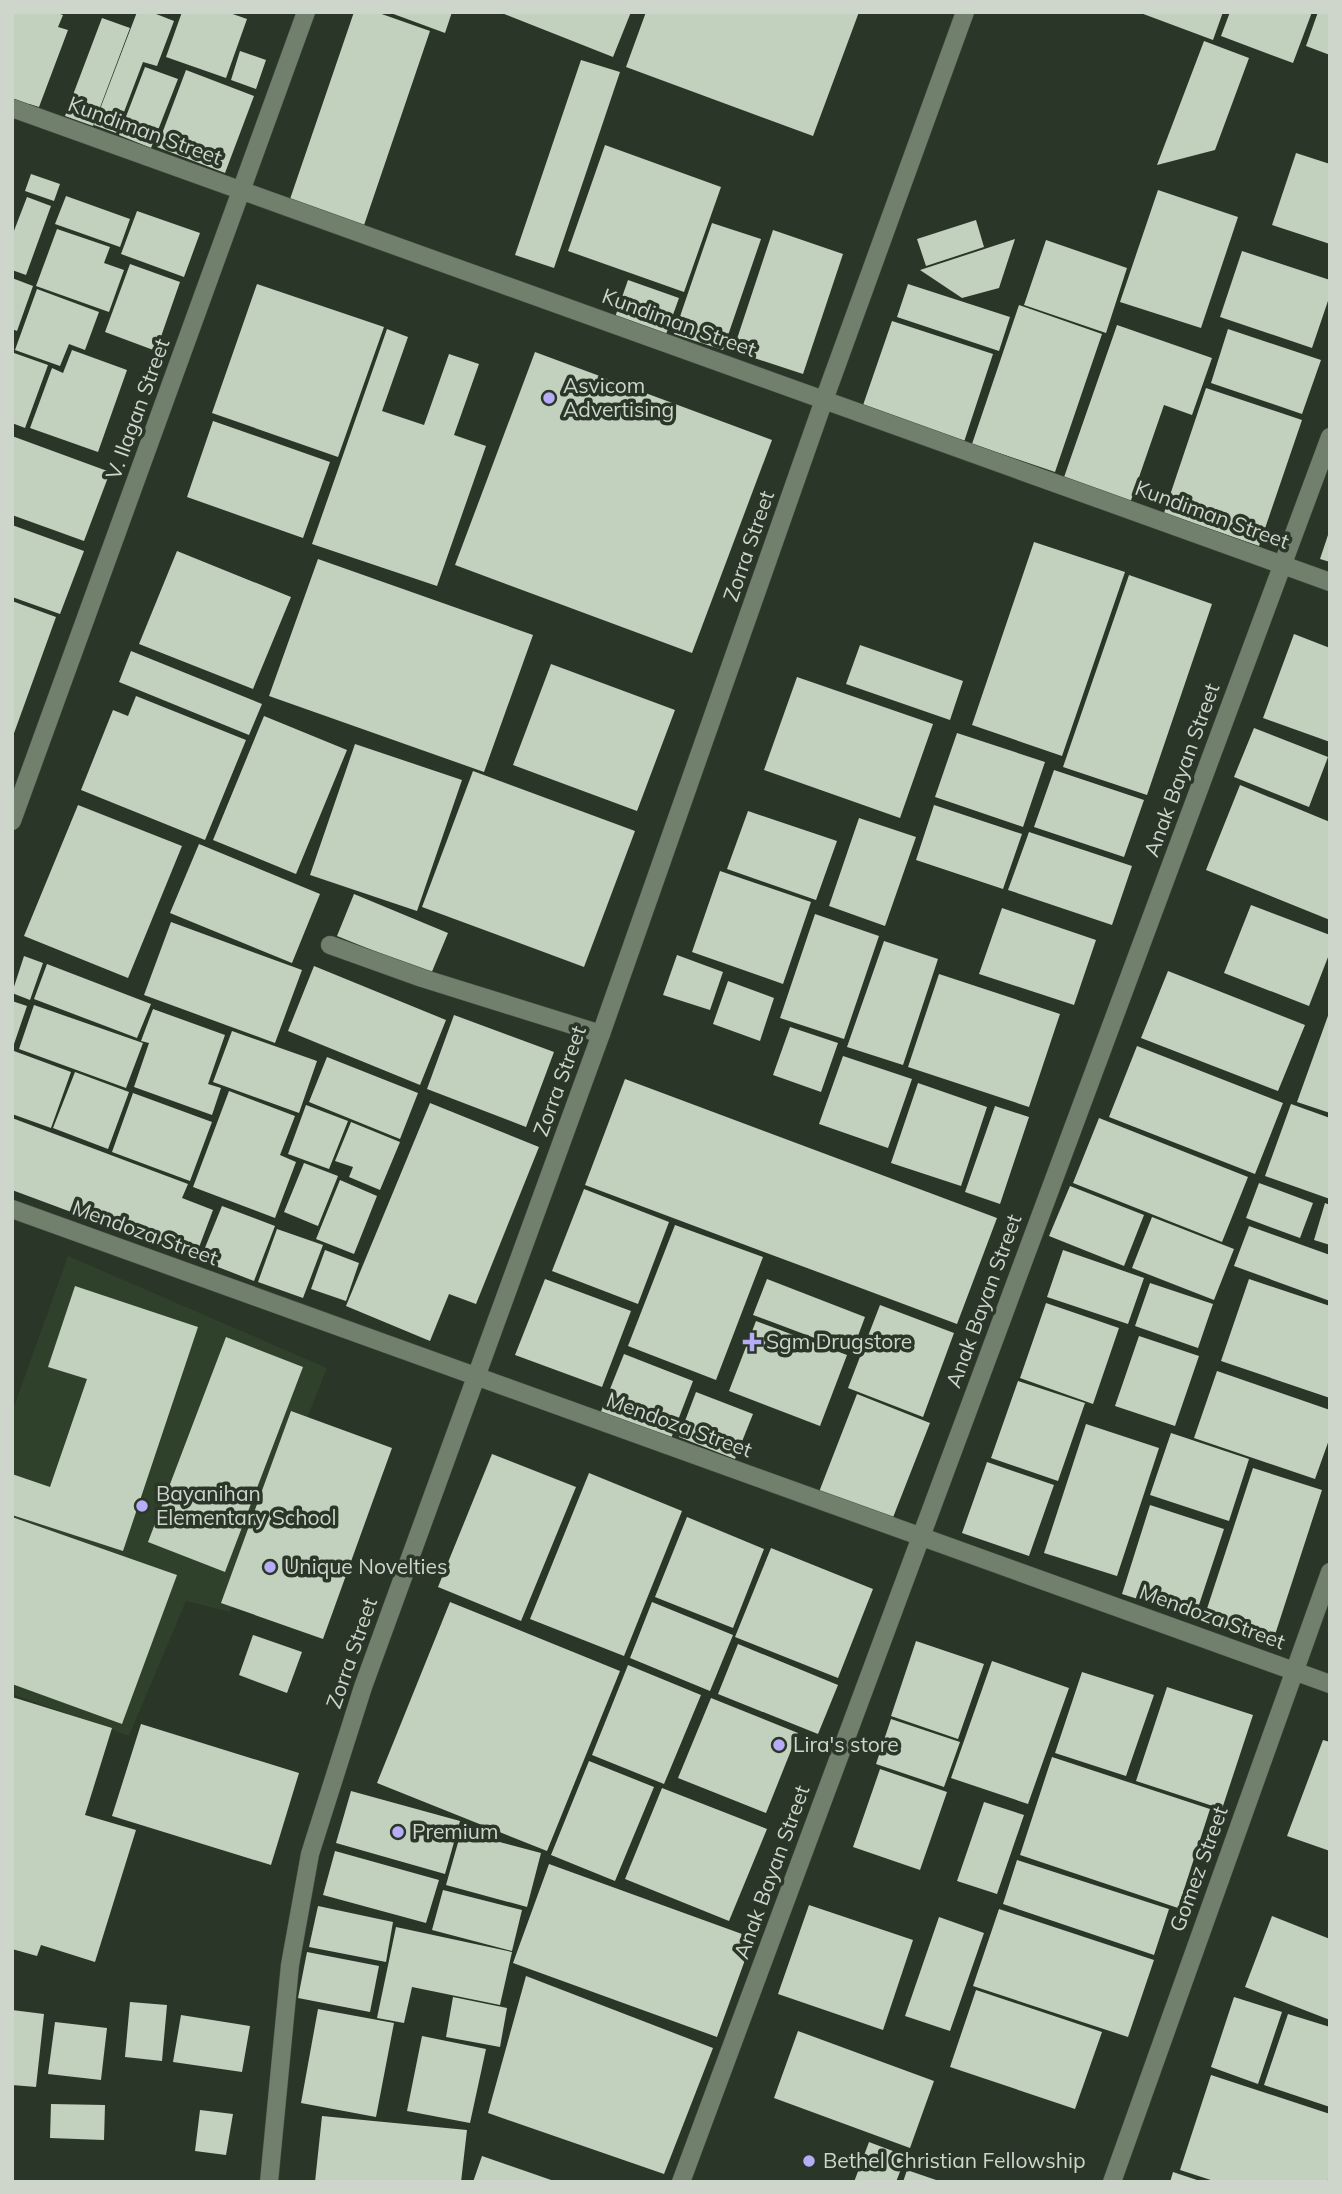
<svg xmlns="http://www.w3.org/2000/svg" width="1342" height="2194" viewBox="0 0 1342 2194" font-family="Mulish,sans-serif">
	<rect width="100%" height="100%" fill="#2a3627"/>
	<path fill="#2f402b" d="M68 1256 327 1368 230 1612 186 1601 129 1736 12 1694V1412Z"/>
	<path fill="#c1d1be" d="M12 12H54L63 15 58 27 68 30 39 107 29 104 27 110 12 105Z
		M137 12H151L174 21 157 66 143 62 116 133 94 125Z
		M182 12H227L247 19 226 78 166 57Z
		M354 12H376L430 31 362 231 288 205Z
		M388 12H452L445 33Z
		M499 12H631L613 57Z
		M646 12H859L813 136 626 67Z
		M1138 12H1223L1213 40Z
		M1230 12H1312L1293 63 1221 36Z
		M1318 12H1330V55L1306 46Z
		M102 18 130 28 93 126 65 116Z
		M1204 41 1249 58 1215 150 1157 165Z
		M240 51 266 60 256 89 231 80Z
		M581 60 620 72 554 268 515 255Z
		M145 67 178 79 151 148 119 135Z
		M186 70 254 96 225 173 157 147Z
		M605 145 721 187 684 292 568 251Z
		M1296 153 1330 164V244L1272 225Z
		M31 174 60 184 54 201 25 191Z
		M1158 190 1238 217 1201 328 1120 302Z
		M66 196 130 219 120 247 55 224Z
		M27 197 51 206 26 275 12 270V236Z
		M137 211 200 233 184 277 121 254Z
		M976 220 984 247 926 266 917 239Z
		M712 223 761 239 723 350 674 334Z
		M57 229 110 247 104 263 124 270 109 312 36 286Z
		M773 230 843 254 803 374 733 351Z
		M1015 239 999 288 962 298 920 270Z
		M1046 240 1127 268 1106 333 1024 305Z
		M1242 251 1330 280V295L1312 348 1220 317Z
		M130 264 180 282 156 351 105 332Z
		M12 278 33 286 17 331 12 329Z
		M628 280 679 298 665 337 614 320Z
		M257 284 384 327 338 457 212 413Z
		M908 284 1010 317 999 351 897 317Z
		M37 289 99 312 85 350 69 344 60 366 15 350Z
		M1019 305 1102 334 1055 472 972 444Z
		M892 321 993 354 963 445 861 411Z
		M1117 325 1212 358 1192 415 1164 405 1129 506 1062 483Z
		M387 329 408 337 382 411 424 425 449 354 479 364 454 435 486 446 437 586 312 544Z
		M1228 329 1321 360 1302 414 1211 383Z
		M72 350 127 370 98 452 30 428 52 368 63 373Z
		M535 352 772 440 692 653 455 565Z
		M14 353 48 365 25 428 12 423V359Z
		M1206 388 1302 420 1259 546 1164 513Z
		M213 421 330 462 303 538 187 497Z
		M12 436 110 472 84 541 12 515Z
		M12 525 84 551 60 614 12 597Z
		M1329 532H1330V562L1320 559Z
		M1034 542 1125 572 1062 756 972 725Z
		M177 551 291 597 253 689 139 644Z
		M318 559 533 635 484 772 269 696Z
		M1129 575 1212 604 1147 795 1063 767Z
		M12 601 56 617 13 736H12Z
		M1294 634 1330 648V742L1263 718Z
		M860 645 963 681 950 720 846 684Z
		M131 651 262 704 249 735 119 682Z
		M551 664 675 710 637 811 513 765Z
		M797 677 933 724 900 818 764 770Z
		M136 696 246 740 205 840 81 790 113 710 128 716Z
		M264 716 347 750 296 874 213 840Z
		M1254 728 1328 757 1309 807 1234 777Z
		M957 733 1045 762 1023 827 935 797Z
		M355 744 462 780 417 911 310 875Z
		M1054 770 1144 800 1124 857 1034 827Z
		M473 771 635 831 584 967 422 907Z
		M1240 785 1330 822V920L1206 870Z
		M78 805 182 846 128 978 24 936Z
		M934 805 1022 834 1003 889 916 860Z
		M748 811 837 841 816 900 727 869Z
		M859 818 916 837 885 926 829 906Z
		M1029 832 1132 866 1112 925 1008 890Z
		M199 844 320 894 292 963 170 913Z
		M720 871 811 902 783 984 692 952Z
		M354 894 448 933 431 974 337 936Z
		M1251 905 1330 935V952L1309 1006 1224 973Z
		M1002 908 1096 940 1074 1005 979 974Z
		M815 914 879 936 844 1039 780 1018Z
		M171 922 302 970 275 1043 144 995Z
		M884 941 938 959 903 1065 847 1047Z
		M677 955 723 972 710 1010 663 995Z
		M24 956 43 963 30 1000 12 993Z
		M47 964 151 1004 137 1038 34 999Z
		M314 966 446 1020 420 1085 288 1031Z
		M1168 971 1305 1025 1278 1091 1141 1038Z
		M939 974 1060 1014 1029 1107 908 1067Z
		M728 981 774 998 760 1041 713 1024Z
		M12 1001 27 1006 13 1047H12Z
		M34 1005 143 1043 126 1088 19 1049Z
		M153 1009 225 1035 208 1084 221 1088 212 1115 134 1087 149 1043 141 1041Z
		M1329 1013H1330V1113L1297 1102Z
		M454 1015 554 1052 526 1127 427 1089Z
		M790 1027 838 1043 821 1092 773 1075Z
		M232 1031 317 1061 299 1113 213 1082Z
		M1137 1046 1283 1103 1255 1174 1109 1117Z
		M14 1051 71 1072 51 1128 12 1114V1057Z
		M843 1056 912 1079 888 1148 819 1124Z
		M327 1057 418 1093 400 1139 309 1102Z
		M75 1072 129 1092 108 1149 53 1128Z
		M625 1079 997 1218 957 1324 585 1185Z
		M918 1083 987 1107 961 1186 891 1163Z
		M229 1091 295 1116 280 1155 296 1162 275 1218 193 1187Z
		M133 1093 212 1122 190 1181 112 1152Z
		M430 1103 539 1147 476 1304 449 1294 430 1341 346 1306Z
		M1291 1104 1330 1118V1199L1265 1176Z
		M306 1105 348 1121 329 1169 288 1154Z
		M995 1106 1029 1117 1000 1204 965 1192Z
		M12 1118 188 1184 182 1198 213 1210 195 1258 12 1190Z
		M1099 1118 1248 1177 1222 1242 1073 1183Z
		M351 1122 400 1142 380 1190 349 1177 353 1167 335 1161Z
		M304 1163 338 1176 318 1226 284 1212Z
		M340 1180 377 1196 354 1254 316 1239Z
		M1259 1183 1313 1203 1300 1238 1246 1218Z
		M1070 1186 1144 1215 1124 1266 1049 1236Z
		M584 1189 669 1222 638 1304 552 1271Z
		M1325 1203 1330 1205V1245L1314 1240Z
		M222 1206 275 1226 254 1281 200 1260Z
		M1152 1217 1234 1249 1214 1300 1132 1268Z
		M675 1225 763 1257 716 1380 628 1346Z
		M1249 1226 1330 1255V1301L1234 1266Z
		M277 1229 323 1245 303 1298 258 1282Z
		M325 1250 359 1263 346 1301 311 1289Z
		M1063 1250 1144 1278 1128 1324 1047 1297Z
		M545 1279 631 1311 602 1387 515 1355Z
		M767 1279 865 1317 852 1352 753 1315Z
		M1249 1279 1330 1306V1398L1221 1361Z
		M1150 1283 1213 1304 1198 1348 1135 1326Z
		M75 1286 198 1327 123 1551 12 1515V1474L50 1487 87 1379 48 1367Z
		M1046 1303 1119 1328 1093 1404 1020 1378Z
		M880 1305 954 1333 923 1417 848 1388Z
		M756 1321 847 1355 820 1426 729 1391Z
		M1139 1336 1199 1356 1175 1426 1115 1406Z
		M226 1337 303 1367 225 1572 148 1542Z
		M624 1354 693 1381 670 1441 600 1414Z
		M1217 1371 1330 1410V1437L1315 1479 1194 1438Z
		M1018 1381 1085 1403 1058 1481 991 1458Z
		M696 1392 753 1414 735 1459 679 1437Z
		M857 1394 930 1423 892 1520 819 1492Z
		M291 1411 392 1448 323 1639 221 1603Z
		M1086 1424 1159 1448 1117 1576 1044 1553Z
		M1171 1433 1249 1459 1229 1521 1150 1495Z
		M492 1454 576 1487 521 1621 438 1587Z
		M987 1462 1054 1485 1029 1556 962 1533Z
		M1253 1468 1322 1490 1272 1644 1203 1621Z
		M589 1473 682 1511 624 1656 530 1619Z
		M1150 1505 1224 1529 1195 1617 1122 1594Z
		M12 1517 177 1575 122 1724 12 1684Z
		M687 1517 764 1549 733 1628 655 1597Z
		M771 1548 873 1589 838 1678 735 1637Z
		M450 1602 620 1671 547 1851 377 1783Z
		M652 1602 733 1635 710 1691 630 1658Z
		M253 1635 302 1652 287 1693 239 1675Z
		M916 1641 984 1664 958 1739 891 1716Z
		M738 1644 838 1685 818 1734 718 1694Z
		M992 1661 1069 1688 1028 1804 951 1778Z
		M628 1665 701 1695 664 1784 592 1755Z
		M1082 1672 1154 1695 1126 1776 1055 1753Z
		M1167 1687 1253 1715 1222 1809 1136 1781Z
		M12 1697 112 1728 85 1815 136 1830 95 1962 41 1945 37 1956 12 1949Z
		M711 1698 798 1733 766 1813 678 1778Z
		M891 1719 960 1742 944 1787 876 1764Z
		M141 1724 299 1773 271 1865 112 1816Z
		M1323 1740 1330 1742V1851L1287 1836Z
		M1052 1757 1210 1809 1178 1908 1020 1855Z
		M589 1761 654 1787 615 1881 551 1855Z
		M880 1769 947 1792 920 1870 853 1847Z
		M662 1788 767 1829 729 1921 625 1879Z
		M351 1791 460 1821 445 1874 336 1843Z
		M984 1802 1024 1815 997 1894 957 1881Z
		M461 1832 541 1853 527 1907 446 1885Z
		M335 1851 439 1880 426 1923 323 1895Z
		M1017 1860 1169 1909 1154 1955 1003 1904Z
		M549 1864 753 1938 717 2037 513 1963Z
		M443 1890 522 1910 512 1951 432 1930Z
		M809 1905 913 1940 883 2030 778 1994Z
		M318 1906 393 1922 386 1962 309 1947Z
		M999 1909 1154 1960 1128 2037 973 1986Z
		M1272 1916 1330 1939V2020L1245 1987Z
		M939 1917 984 1933 950 2031 905 2016Z
		M396 1927 512 1952 500 2005 412 1987 404 2023 377 2018Z
		M307 1952 379 1966 370 2012 298 1998Z
		M526 1976 713 2048 664 2174 488 2113Z
		M976 1990 1102 2032 1075 2109 950 2067Z
		M453 1997 507 2008 500 2047 446 2037Z
		M1234 1997 1282 2012 1258 2084 1211 2067Z
		M130 2002 167 2005 162 2061 125 2057Z
		M318 2009 394 2023 376 2117 301 2103Z
		M12 2010 44 2014 36 2087 12 2085Z
		M1288 2014 1330 2027V2107L1264 2085Z
		M181 2015 250 2026 242 2072 173 2062Z
		M55 2022 107 2028 101 2080 48 2074Z
		M798 2031 934 2081 910 2148 774 2098Z
		M422 2036 486 2049 470 2123 407 2111Z
		M1211 2075 1330 2114V2173L1327 2182H1217L1180 2170Z
		M51 2104 105 2105 104 2140 50 2138Z
		M200 2110 233 2114 226 2155 195 2151Z
		M322 2116 467 2130 461 2182H315Z
		M869 2142 906 2156 896 2182H854Z
		M482 2156 554 2181V2182H473Z
		M907 2170 939 2181V2182H903Z
		M1173 2172 1200 2181V2182H1170Z"/>
	<g fill="none" stroke-linecap="round" stroke-linejoin="round">
		<defs>
			<path id="service" d="M330 945 422 978 601 1034"/>
			<path id="minor" d="M12 108 1330 582
				M12 821 306 12
				M12 1209 1330 1684
				M269 2182 290 1965 310 1854 363 1687 601 1034 824 400 965 12
				M681 2182 1330 437
				M1112 2182 1330 1572"/>
		</defs>
		<use href="#service" stroke="#475144" stroke-width="19"/>
		<use href="#minor" stroke="#475144" stroke-width="19"/>
		<use href="#service" stroke="#717f6d" stroke-width="18"/>
		<use href="#minor" stroke="#717f6d" stroke-width="18"/>
	</g>
	<g fill="#b6acf8" stroke="#2a3627" stroke-width="2.5">
		<circle cx="549" cy="398" r="7"/>
		<path d="M748.5 1331.5h7v7h7v7h-7v7h-7v-7h-7v-7h7z"/>
		<circle cx="142" cy="1506" r="7"/>
		<circle cx="270" cy="1567" r="7"/>
		<circle cx="779" cy="1745" r="7"/>
		<circle cx="398" cy="1832" r="7"/>
		<circle cx="809" cy="2161" r="7"/>
	</g>
	<g text-anchor="middle" stroke-width="7" stroke-linejoin="round" paint-order="stroke">
		<g font-size="21" fill="#ced6cc" stroke="#2a3627">
			<text transform="translate(145 131) rotate(20)" y="7">Kundiman Street</text>
			<text transform="translate(679 323) rotate(20)" y="7">Kundiman Street</text>
			<text transform="translate(138 409) rotate(-70)" y="7">V. Ilagan Street</text>
			<text transform="translate(1212 515) rotate(20)" y="7">Kundiman Street</text>
			<text transform="translate(749 546) rotate(-71)" y="7">Zorra Street</text>
			<text transform="translate(1182 770) rotate(-70)" y="7">Anak Bayan Street</text>
			<text transform="translate(560 1081) rotate(-70)" y="7">Zorra Street</text>
			<text transform="translate(145 1233) rotate(20)" y="7">Mendoza Street</text>
			<text transform="translate(984 1301) rotate(-70)" y="7">Anak Bayan Street</text>
			<text transform="translate(679 1425) rotate(20)" y="7">Mendoza Street</text>
			<text transform="translate(1212 1617) rotate(20)" y="7">Mendoza Street</text>
			<text transform="translate(352 1653) rotate(-71)" y="7">Zorra Street</text>
			<text transform="translate(1199 1869) rotate(-70)" y="7">Gomez Street</text>
			<text transform="translate(772 1872) rotate(-70)" y="7">Anak Bayan Street</text>
		</g>
		<g font-size="21" fill="#ced6cc" stroke="#2a3627" text-anchor="start">
			<text x="563" y="393">Asvicom<tspan x="563" dy="24">Advertising</tspan></text>
			<text x="766" y="1349">Sgm Drugstore</text>
			<text x="156" y="1501">Bayanihan<tspan x="156" dy="24">Elementary School</tspan></text>
			<text x="284" y="1574">Unique Novelties</text>
			<text x="793" y="1752">Lira's store</text>
			<text x="412" y="1839">Premium</text>
			<text x="823" y="2168">Bethel Christian Fellowship</text>
		</g>
	</g>
	<rect width="1342" height="2194" fill="none" stroke="#ced6cc" stroke-width="28"/>
</svg>
